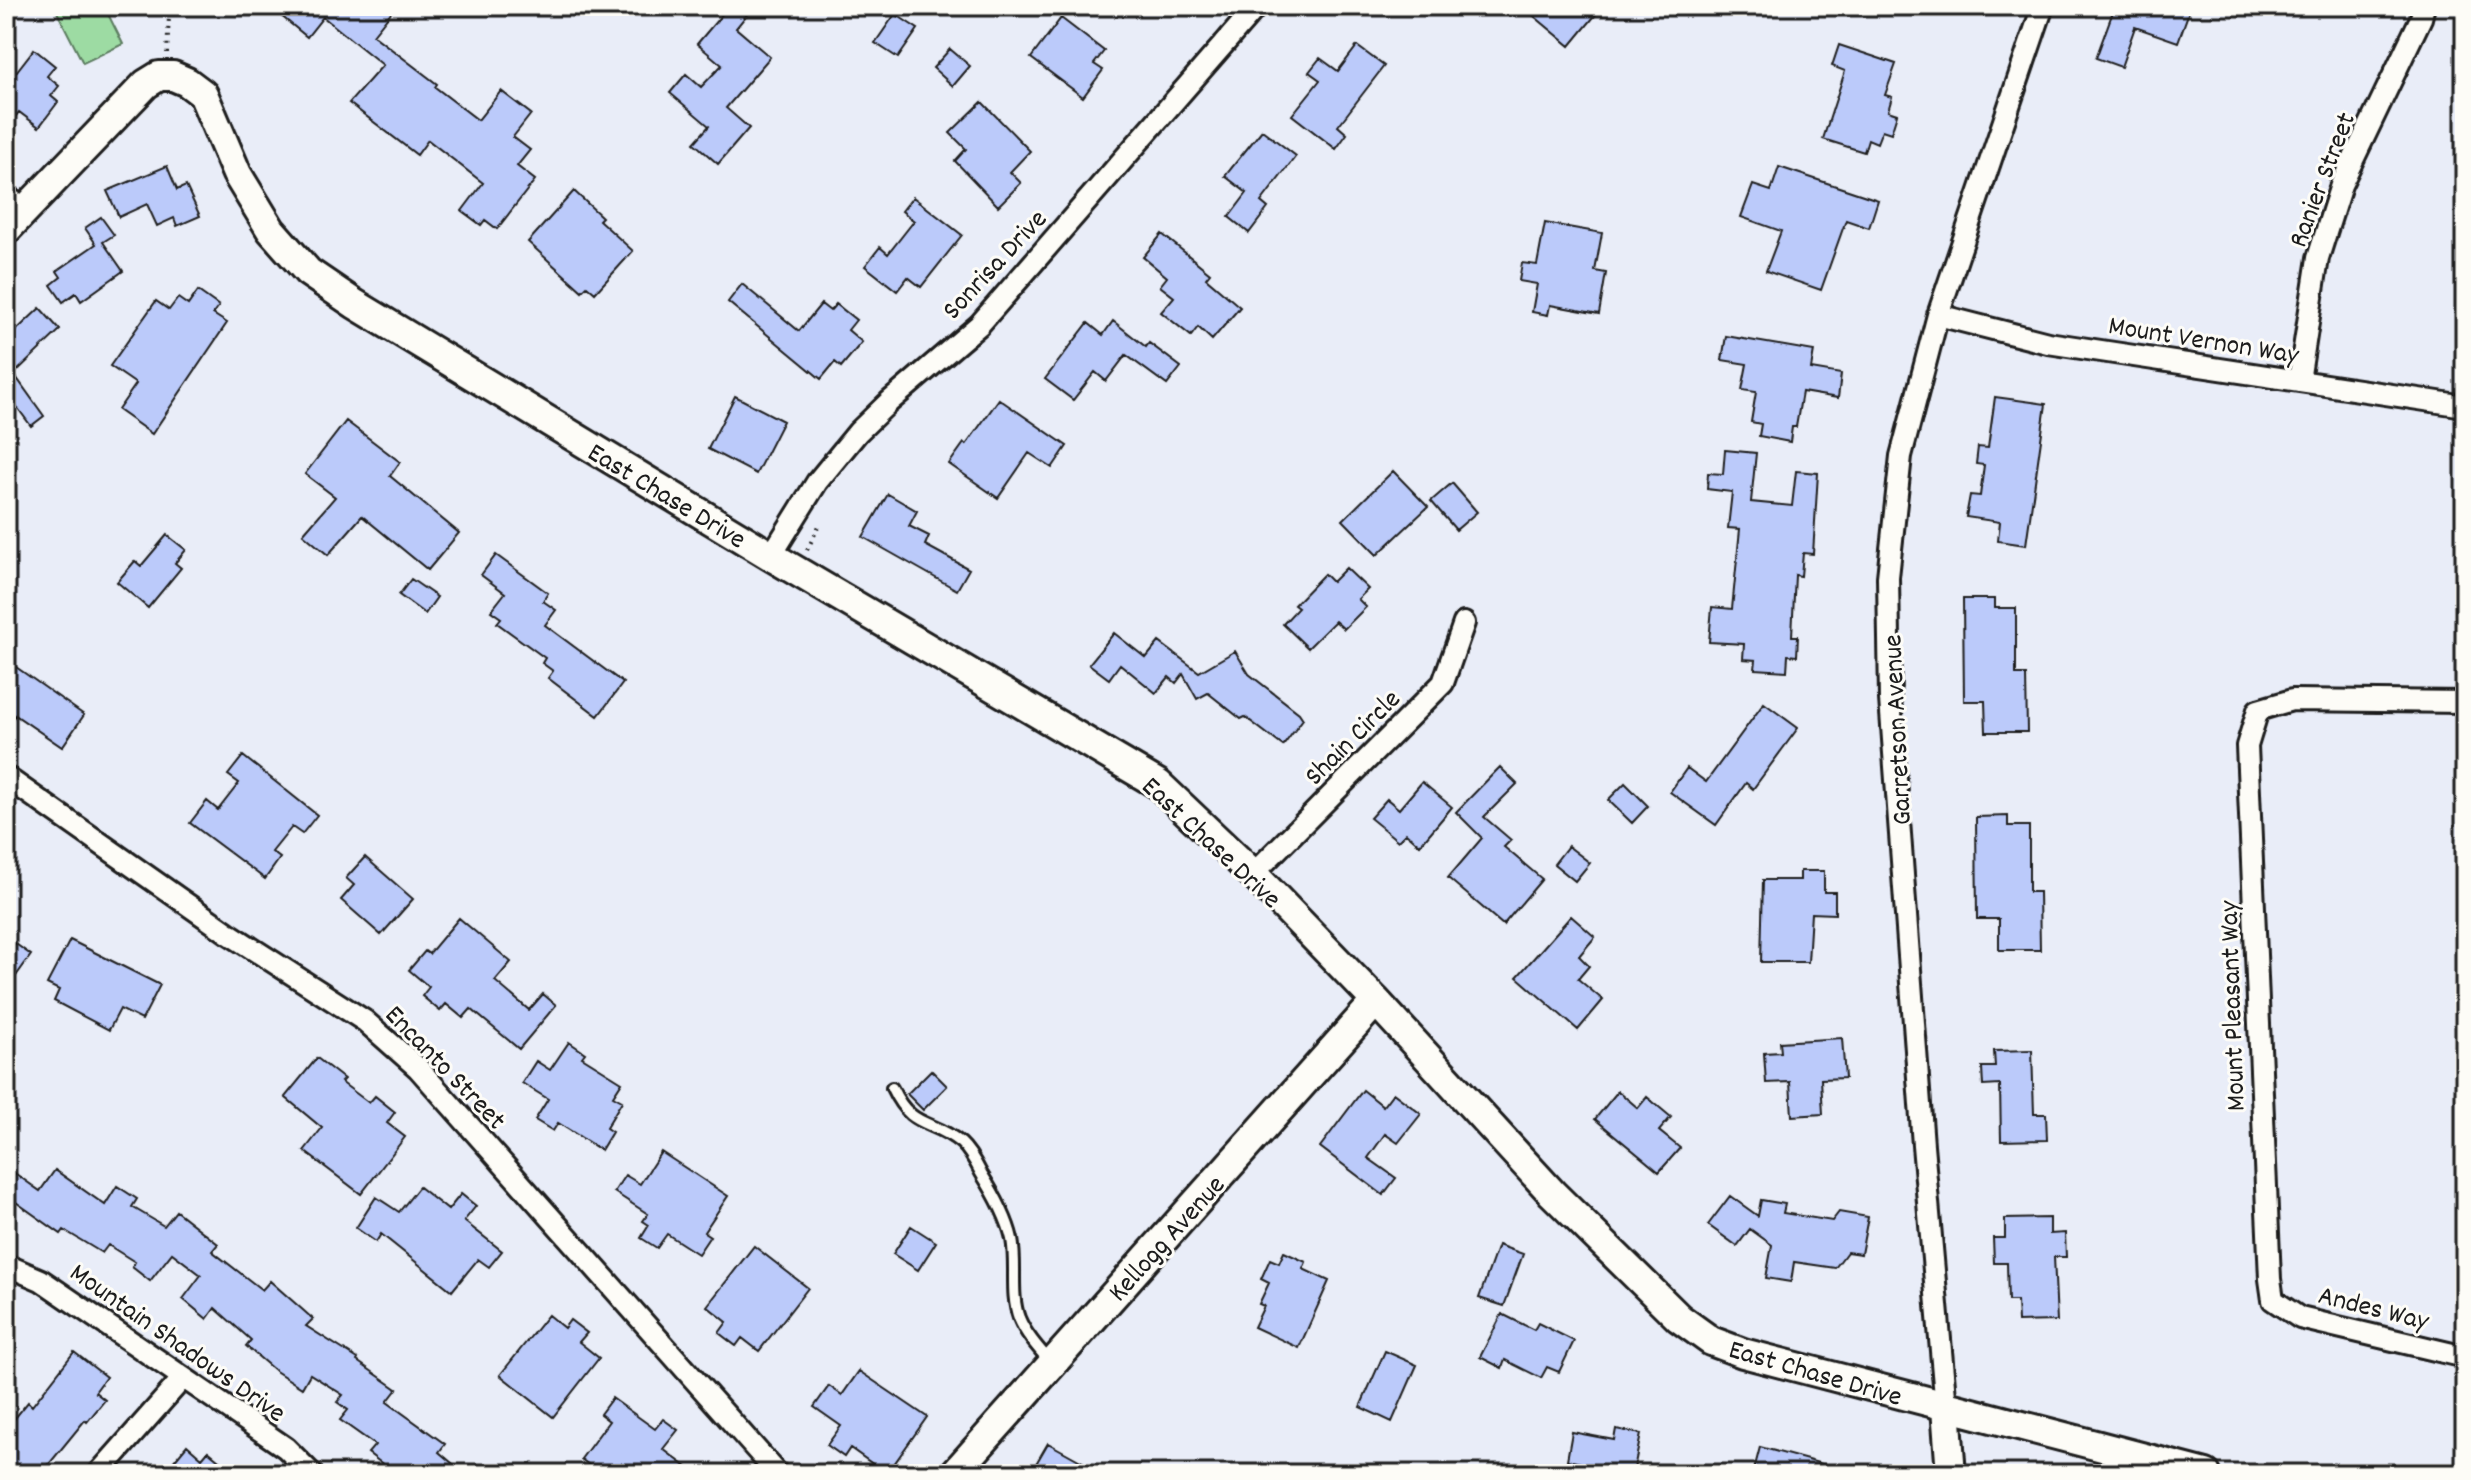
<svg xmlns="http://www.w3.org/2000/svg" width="2471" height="1480" viewBox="0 0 2471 1480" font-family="Dekko,sans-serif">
	<rect width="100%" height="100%" fill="#e9edf8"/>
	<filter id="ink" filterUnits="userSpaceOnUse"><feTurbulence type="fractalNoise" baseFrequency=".0125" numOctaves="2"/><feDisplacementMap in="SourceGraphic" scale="16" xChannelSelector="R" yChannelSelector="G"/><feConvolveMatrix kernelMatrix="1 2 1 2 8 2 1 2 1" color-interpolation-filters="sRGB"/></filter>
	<g filter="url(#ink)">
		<path fill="#9ddba3" stroke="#5c7c60" stroke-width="2" d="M54 6H104L123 44 83 63Z"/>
		<path fill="#bbcafa" stroke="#1c1c1c" stroke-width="2" d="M269 6H396L373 35 437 84 435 87 478 120 501 91 531 114 513 137 530 150 517 166 535 180 497 229 485 220 481 225 462 211 483 183 428 140 417 155 349 103 383 65 323 17 307 37Z
			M729 6H754L736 28 770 57 726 108 749 128 718 164 694 143 709 126 670 93 686 74 701 87 722 65 697 44Z
			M1522 6H1603L1570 46Z
			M2115 6H2191L2178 42 2135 27 2121 67 2096 58Z
			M895 14 918 29 898 58 875 43Z
			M1061 18 1104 51 1094 64 1103 70 1083 97 1031 58Z
			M1839 45 1896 64 1885 95 1892 97 1888 111 1897 114 1891 133 1882 130 1877 143 1868 139 1864 152 1823 139 1845 71 1832 66Z
			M1357 46 1384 66 1338 126 1347 134 1336 149 1292 115 1320 80 1309 72 1320 58 1338 71Z
			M34 49 55 66 47 76 59 86 51 96 58 102 39 127 19 112 6 129V85Z
			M950 49 970 66 953 86 933 68Z
			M982 102 1030 151 1010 172 1021 183 998 206 955 161 966 149 950 133Z
			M1262 130 1296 156 1261 202 1268 208 1249 233 1229 217 1247 193 1225 176Z
			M167 166 177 190 186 186 200 216 177 226 174 218 157 226 147 204 119 217 107 191Z
			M1779 167 1878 200 1869 228 1846 220 1821 290 1766 271 1781 231 1741 217 1753 185 1771 191Z
			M574 191 602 217 599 220 633 251 595 293 587 286 582 291 528 242Z
			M913 197 962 235 921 287 908 277 897 291 865 266 880 247 888 254 914 221 902 211Z
			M101 217 114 235 103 242 123 271 81 301 76 293 63 302 51 285 61 277 57 271 96 244 85 228Z
			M1545 223 1602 233 1595 271 1606 273 1599 314 1550 305 1548 315 1532 312 1537 284 1519 281 1522 263 1537 265Z
			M1162 234 1210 273 1206 278 1240 307 1212 340 1198 327 1191 336 1161 312 1174 297 1160 286 1167 277 1143 257Z
			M742 284 799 331 821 304 830 311 836 304 856 320 848 330 862 342 841 367 835 362 821 379 728 302Z
			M198 291 219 306 213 314 227 323 152 434 118 410 136 384 110 366 156 301 169 310 178 298 188 305Z
			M40 308 60 330 14 374 44 416 31 426 6 392V340Z
			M1113 321 1146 347 1149 343 1181 367 1167 385 1126 355 1106 381 1095 372 1073 400 1045 379 1088 323 1103 335Z
			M1726 336 1814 351 1811 369 1841 374 1838 398 1802 392 1796 427H1792L1790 442 1759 436 1761 424 1751 422 1756 392 1742 390 1747 364 1722 360Z
			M735 396 783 421 756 474 708 449Z
			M1995 397 2046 404 2026 545 1998 541 2000 522 1966 517 1970 495 1980 496 1984 465 1976 464 1978 447 1988 448Z
			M999 399 1067 446 1052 468 1029 453 998 498 949 464 964 443 966 445Z
			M346 421 400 462 390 476 459 533 428 570 362 516 328 555 303 534 335 497 305 474Z
			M1725 450 1756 453 1751 502 1792 506 1796 471 1818 473 1813 554 1803 553 1801 576 1795 575 1792 636H1798L1797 656 1788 655 1787 671 1755 669 1756 660 1743 659 1744 644 1709 642 1712 607 1732 609 1740 529 1728 528 1732 492 1707 489 1708 473 1723 474Z
			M1393 471 1428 507 1377 555 1343 520Z
			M1452 483 1477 512 1456 530 1431 501Z
			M888 494 917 511 909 526 929 536 925 545 969 569 957 590 863 537Z
			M167 535 186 550 175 563 181 568 148 608 117 582 135 561 141 566Z
			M496 555 548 593 543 601 556 610 545 625 623 683 598 716 548 678 553 671 542 663 545 658 497 623 501 618 491 611 505 593 481 575Z
			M1346 568 1368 589 1358 599 1366 607 1344 629 1335 621 1308 648 1283 624 1298 608 1294 605 1324 574 1332 582Z
			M411 579 437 597 425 614 399 595Z
			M1963 599H1995V608H2016V675H2026L2027 732H1986L1985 701H1964Z
			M1114 633 1146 658 1159 642 1199 672 1235 651 1249 674 1299 713 1303 719 1283 746 1245 717 1241 719 1208 693 1197 699 1183 674 1176 683 1169 677 1156 693 1120 664 1109 679 1089 664Z
			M6 660 84 715 62 747 15 715 6 728Z
			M1764 703 1798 728 1753 789 1746 783 1716 825 1670 792 1687 768 1706 782Z
			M243 756 317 815 302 834 292 827 272 852 280 858 265 879 190 823 207 801 218 810 239 783 228 775Z
			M1500 767 1517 784 1484 817 1511 840 1504 847 1542 879 1503 925 1448 878 1482 838 1456 812Z
			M1422 782 1452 807 1420 845 1406 833 1398 841 1370 818 1387 799 1399 809Z
			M1625 783 1648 806 1632 823 1608 800Z
			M2008 816V826H2029V892H2039L2040 950H1999V919H1977L1976 817Z
			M1568 846 1590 863 1575 881 1554 864Z
			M365 857 413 899 381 935 341 900 354 885 346 878Z
			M1800 871H1824V892H1835V914L1811 913 1808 962H1761L1763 880H1800Z
			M1571 916 1595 937 1579 956 1589 966 1578 979 1603 1000 1578 1030 1517 977Z
			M459 918 511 962 495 981 529 1010 543 994 556 1005 519 1049 471 1009 463 1018 446 1004 440 1011 422 996 429 987 409 970 425 951 429 954Z
			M6 937 31 955 6 990Z
			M70 940 160 985 142 1020 120 1009 109 1030 54 1001 59 990 47 984Z
			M1842 1038 1845 1078 1821 1079 1823 1114 1792 1116 1790 1082 1766 1083 1764 1053 1781 1052 1780 1042Z
			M569 1042 585 1053 582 1057 622 1082 613 1096 622 1101 606 1128 612 1132 601 1150 558 1123 553 1131 535 1120 548 1099 522 1083 536 1061 550 1070Z
			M2032 1050 2034 1114H2046L2047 1140 2001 1141 2000 1085 1983 1086 1982 1067H1995L1994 1051Z
			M317 1058 344 1079 341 1082 369 1103 375 1096 395 1112 387 1123 405 1137 361 1194 304 1151 322 1128 285 1097Z
			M931 1070 947 1086 923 1110 907 1094Z
			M1363 1090 1383 1106 1393 1093 1421 1114 1398 1143 1385 1134 1368 1158 1396 1178 1383 1195 1320 1147Z
			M1618 1091 1638 1108 1647 1097 1671 1117 1659 1131 1680 1148 1659 1172 1595 1119Z
			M661 1152 728 1196 704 1232 710 1236 698 1254 667 1234 657 1248 641 1238 649 1225 643 1221 648 1214 614 1192 625 1175 640 1184Z
			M6 1167 40 1191 55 1170 105 1205 117 1186 137 1199 132 1207 164 1226 176 1211 218 1244 212 1251 262 1290 270 1281 313 1319 306 1326 358 1359 357 1361 397 1389 387 1402 445 1444 439 1452 465 1474H406L396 1467 392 1471 368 1453 375 1445 340 1420 348 1410 337 1402 343 1395 310 1374 302 1388 274 1370 246 1346 251 1340 215 1308 207 1319 183 1299 201 1275 172 1253 150 1281 132 1267 135 1262 108 1245 102 1253 64 1230 61 1234 6 1195Z
			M419 1187 448 1210 461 1194 476 1206 464 1221 502 1251 489 1267 478 1259 452 1291 381 1234 376 1242 356 1228 376 1197 399 1212Z
			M1730 1196 1758 1216 1761 1200 1785 1204 1783 1213 1832 1221 1839 1212 1868 1217 1861 1254 1847 1252 1835 1268 1794 1262 1791 1282 1766 1278 1772 1245 1750 1229 1737 1246 1708 1225Z
			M2050 1218V1234L2065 1233 2066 1257H2054L2057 1321 2018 1322 2017 1301H2008L2007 1263H1994L1993 1238H2005V1219Z
			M911 1226 936 1242 918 1270 893 1254Z
			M1498 1245 1523 1254 1504 1306 1479 1298Z
			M754 1246 808 1288 759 1351 742 1338 736 1346 719 1333 727 1322 707 1306Z
			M1284 1252 1306 1262 1303 1269 1329 1281 1299 1348 1254 1327 1264 1306 1259 1304 1269 1283 1261 1279 1270 1259 1279 1263Z
			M1502 1314 1534 1330 1538 1323 1574 1341 1559 1372 1547 1367 1541 1378 1505 1360 1502 1368 1480 1357Z
			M548 1315 564 1328 570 1320 587 1333 579 1342 599 1358 553 1417 500 1375Z
			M1385 1351 1417 1365 1392 1422 1360 1407Z
			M74 1352 106 1377 95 1392 105 1400 87 1422 85 1420 41 1474H6V1429L28 1402 32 1406Z
			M859 1371 927 1417 887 1474 850 1448 844 1457 827 1445 841 1426 814 1407 829 1386 842 1395Z
			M612 1398 655 1429 663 1419 678 1430 663 1449 696 1474H601L581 1459 609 1421 600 1414Z
			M1616 1429 1641 1434 1633 1474H1584L1586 1464 1567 1460 1572 1432 1614 1440Z
			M1048 1443 1104 1474H1030Z
			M187 1445 202 1458 208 1451 236 1474H163Z
			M1760 1447 1837 1468 1836 1474H1753Z"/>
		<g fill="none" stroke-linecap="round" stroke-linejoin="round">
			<defs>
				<path id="lane" d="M892 1088C912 1131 932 1118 961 1143 969 1150 976 1163 981 1173 993 1192 1007 1217 1012 1239 1017 1265 1010 1294 1019 1318 1026 1335 1039 1349 1051 1363"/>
				<path id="street" d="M6 195 23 210
					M1938 315 2048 343 2465 406
					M2299 381 2318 258 2341 185 2421 18 2424 6
					M771 556 817 482 858 432 889 402 979 325 1257 6
					M2465 702 2292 700 2258 710 2247 746 2270 1279 2273 1300 2300 1318 2465 1357
					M6 777 228 933 365 1021 418 1068 778 1474
					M1253 874 1443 683 1464 623
					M6 1265 41 1280 286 1448 312 1474
					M1946 1408 1923 1145 1890 699 1888 577 1901 456 1938 315 2043 6
					M98 1474 182 1379"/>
				<path id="secondary" d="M6 230 146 84 159 76H173L187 82 203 94 237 174 271 230 308 272 355 304 771 556 1158 784 1253 874 1376 1001 1552 1193 1679 1318 1711 1341 1743 1353 2206 1474
					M1946 1408 1951 1474
					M954 1474 1376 1001"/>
			</defs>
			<use href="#lane" stroke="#1c1c1c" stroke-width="16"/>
			<use href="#street" stroke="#1c1c1c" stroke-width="26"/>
			<use href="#secondary" stroke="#1c1c1c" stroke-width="34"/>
			<path stroke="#1c1c1c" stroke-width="4" stroke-dasharray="2 6" stroke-linecap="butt" d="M162 6 169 16 167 53
				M807 550 820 524"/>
			<use href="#lane" stroke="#fdfcf7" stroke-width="10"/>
			<use href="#street" stroke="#fdfcf7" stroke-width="20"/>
			<use href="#secondary" stroke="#fdfcf7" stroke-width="28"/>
		</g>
	</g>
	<g text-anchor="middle" stroke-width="6" stroke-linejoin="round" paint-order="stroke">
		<g font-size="28" fill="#1c1c1c" stroke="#fdfcf7">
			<text transform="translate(2320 179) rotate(-69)" y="10">Ranier Street</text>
			<text transform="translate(993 263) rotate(-47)" y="10">Sonrisa Drive</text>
			<text transform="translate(2204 338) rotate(9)" y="10">Mount Vernon Way</text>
			<text transform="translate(668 494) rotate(31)" y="10">East Chase Drive</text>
			<text transform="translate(1895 730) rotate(-93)" y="10">Garretson Avenue</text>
			<text transform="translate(1351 736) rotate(-45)" y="10">Shain Circle</text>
			<text transform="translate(1213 841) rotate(43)" y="10">East Chase Drive</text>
			<text transform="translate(2230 1006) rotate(-92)" y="10">Mount Pleasant Way</text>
			<text transform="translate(447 1066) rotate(46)" y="10">Encanto Street</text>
			<text transform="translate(1165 1237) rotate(-48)" y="10">Kellogg Avenue</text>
			<text transform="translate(2374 1306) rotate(14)" y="10">Andes Way</text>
			<text transform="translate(179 1341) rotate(35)" y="10">Mountain Shadows Drive</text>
			<text transform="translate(1816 1371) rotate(16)" y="10">East Chase Drive</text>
		</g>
	</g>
	<rect width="2471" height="1480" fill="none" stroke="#fdfcf7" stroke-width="32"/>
	<rect x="16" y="16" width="2439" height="1448" fill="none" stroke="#1c1c1c" stroke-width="3" filter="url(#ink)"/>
</svg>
